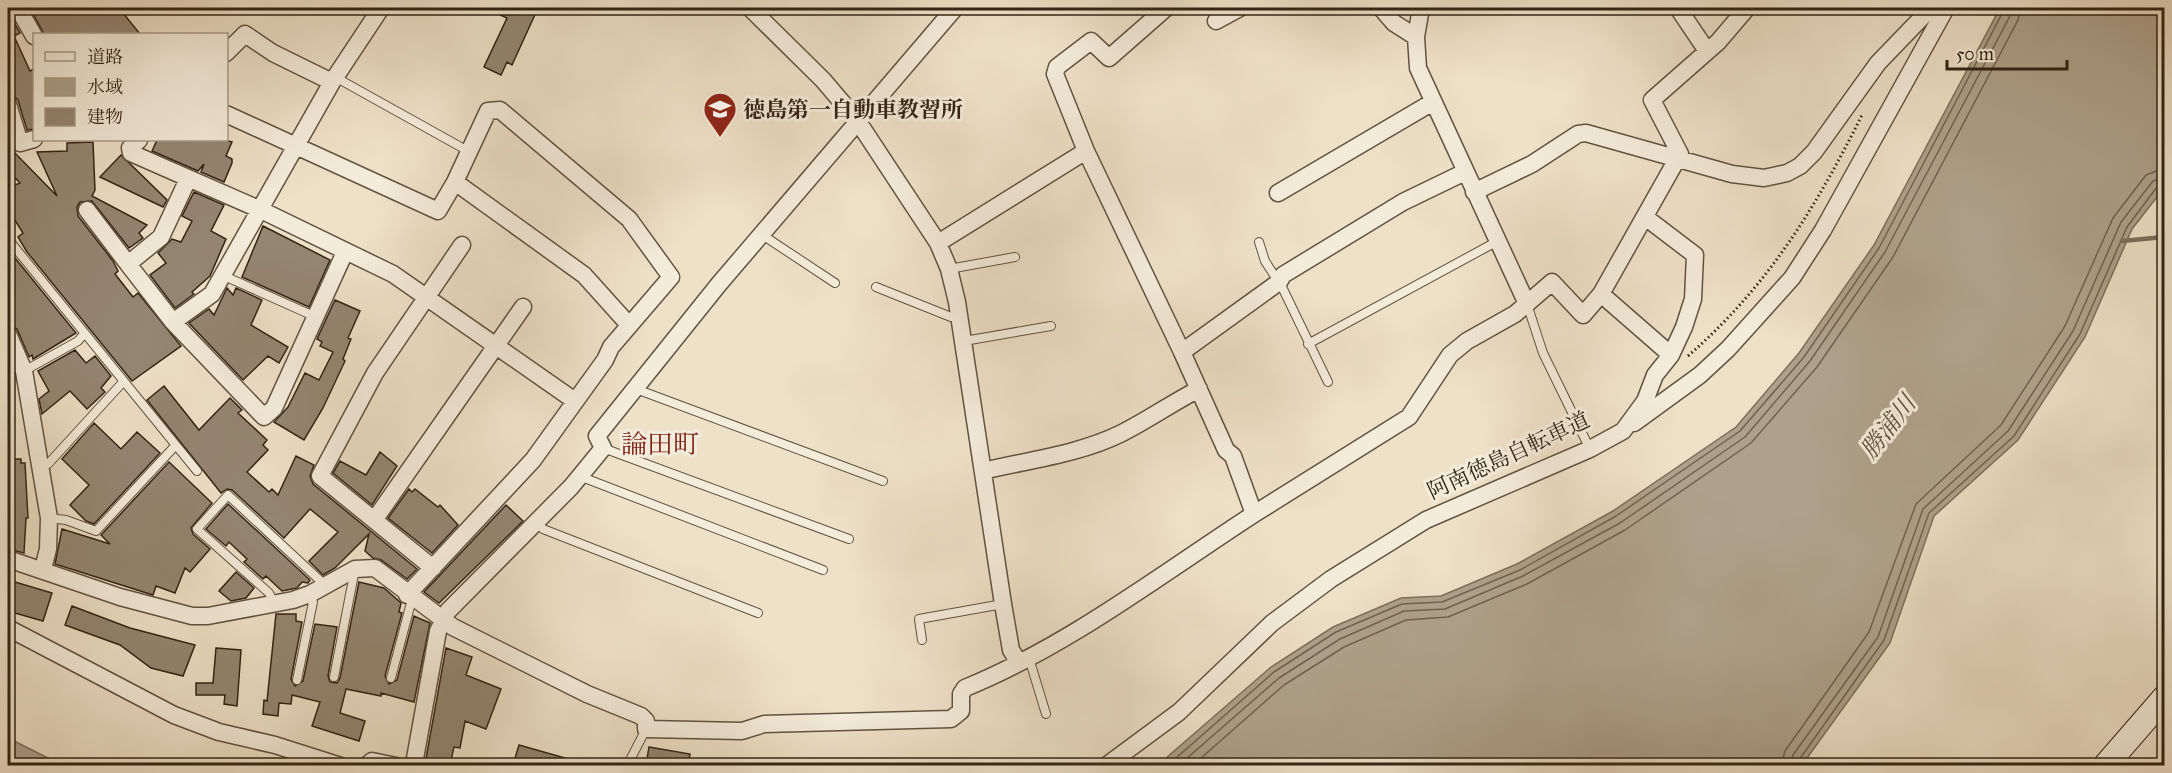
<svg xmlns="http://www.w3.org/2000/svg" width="2172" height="773" viewBox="0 0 2172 773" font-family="'IM FELL Great Primer','Noto Serif JP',serif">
	<rect width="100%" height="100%" fill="#eee1c8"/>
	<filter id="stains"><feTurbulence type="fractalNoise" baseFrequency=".00333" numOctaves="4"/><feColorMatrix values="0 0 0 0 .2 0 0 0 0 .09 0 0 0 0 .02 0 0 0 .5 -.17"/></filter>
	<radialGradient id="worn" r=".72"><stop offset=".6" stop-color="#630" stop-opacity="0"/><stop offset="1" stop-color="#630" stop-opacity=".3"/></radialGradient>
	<path fill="#aea18b" stroke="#7c6f5b" stroke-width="1.5" d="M2000 8H2164V188L2132 229 2085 337 2018 440 1934 516 1890 643 1802 765H1158L1271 667 1333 627 1401 598 1441 596 1517 564 1613 511 1736 427 1799 353 1874 245Z
		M8 738 62 765H8Z"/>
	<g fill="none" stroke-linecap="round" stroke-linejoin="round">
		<path stroke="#706250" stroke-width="1.5" d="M1167 766 1274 672 1336 632 1402 604 1442 602 1520 570 1616 516 1740 431 1804 357 1879 248 2005 8
			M1178 766 1279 678 1340 639 1404 611 1445 609 1523 576 1620 523 1745 437 1810 361 1885 252 2010 16 2012 8
			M1192 766 1284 685 1344 647 1406 620 1448 617 1527 584 1625 530 1751 443 1817 367 1893 257 2018 20 2021 8
			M1781 766 1785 751 1869 632 1916 504 2001 425 2065 326 2113 218 2146 175 2164 168
			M1790 766 1793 755 1878 637 1923 509 2008 431 2073 331 2121 222 2153 181 2164 177
			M1797 766 1799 760 1884 640 1929 513 2014 436 2080 334 2127 227 2157 187 2164 185"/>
		<path stroke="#7c6f5b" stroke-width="4.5" d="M2122 241 2164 237"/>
	</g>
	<path fill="#948672" stroke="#322414" stroke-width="1.5" d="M30 8H119L140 34H44Z
		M485 8H538L512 65 507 62 501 75 484 67 507 18Z
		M12 19 20 33 14 36 30 71 34 69V129L27 130 18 100 8 91V22Z
		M157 140H225L232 142 226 156 232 159V163L224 182 201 172 204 164 198 171 152 151Z
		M93 142 95 190 92 196 147 225 139 233 143 238 129 248 92 201 80 202 77 207 78 216 113 261 118 271 115 274 133 297 138 293 181 346 132 381 27 252 18 237 23 233 8 209V188L20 183 8 170V146L57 196 37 152 67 151V143Z
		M121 155 167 200 163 207 100 177Z
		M194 192 224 205 211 231 226 239 210 276 192 292 194 294 175 308 150 275 166 263 158 253 172 239 181 242 192 221 182 216Z
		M263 226 330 260 309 307 242 277Z
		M15 258 76 333 33 359 32 355 29 357 17 329 8 324V261Z
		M227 288 233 295 236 288 262 300 251 325 288 347 279 363 268 356 243 380 189 323 209 309 214 315Z
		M335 300 360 311 348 338 351 339 343 359 345 361 323 408 304 440 274 422 288 407 305 373 319 380 333 352 320 346 322 342 317 339Z
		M75 350 86 363 95 356 111 376 101 388 105 392 87 409 70 391 42 414 39 399 49 391 38 371Z
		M164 386 199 430 230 398 242 410 238 413 267 440 263 445 268 450 247 472 269 492 272 489 278 495 296 456 314 465 310 476 313 484 417 569 407 579 381 560 373 558 365 551 369 534 335 568 323 575 309 561 338 532 310 509 284 538 232 490 227 489 221 493 147 400Z
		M94 423 121 449 137 432 160 453 94 524 86 521 70 505 89 485 62 459Z
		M380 452 397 466 372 505 333 473 340 461 366 475Z
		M9 459H21V463H25L28 518H26L24 553 8 549Z
		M169 462 212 503 191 528 193 534 210 549 190 572 185 568 175 593 156 586 153 595 55 564 62 529 110 544 101 535Z
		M409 489 412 492 415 489 438 507 440 505 458 525 432 553 388 518Z
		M228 504 310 580 308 583 302 582 297 588 282 591 266 576 263 579 244 562 247 559 229 542 226 546 206 529Z
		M506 505 523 521 520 524 439 603 424 592Z
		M236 572 254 588 246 598 231 601 219 591Z
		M15 582 52 593 43 621 8 611Z
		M359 582 384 588 401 603 399 612 402 613 385 676 389 684 397 680 414 616 430 623 414 702 381 693V696L346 689 340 713 365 721 359 741 312 726 320 702 292 695 291 704 279 703 278 716 263 714 264 700 267 701 276 614H296V621L302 622 291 679 295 686 303 681 315 624 337 627 328 676 330 682 337 683 340 678Z
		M72 606 130 628 195 645 183 676 151 668 120 645 65 625Z
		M216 648 241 650 237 706 224 704 225 695H196V683H213Z
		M446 648 472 657 466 675 501 689 486 729 465 721 460 748 454 747 450 765H433L425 764Z
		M519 745 579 762 578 765H513Z
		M649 747 690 754 688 765H646Z"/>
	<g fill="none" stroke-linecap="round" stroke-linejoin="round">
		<defs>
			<path id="lane" d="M335 77 468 151
				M761 234 835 283
				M8 239 197 471
				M1259 242 1265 261 1283 289 1328 382
				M949 269 1015 257
				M222 275 316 317
				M876 287 951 317 960 316
				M1527 304 1543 353 1586 441
				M964 341 1051 326
				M1308 344 1496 242
				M24 371 78 341 84 334
				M636 389 883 481
				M603 448 849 539
				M40 467 48 464 123 382
				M581 474 587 479 823 570
				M49 518 66 520 96 531 175 446
				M537 521 543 529 758 613
				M274 603 269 593 197 529 228 495 326 586
				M922 640 919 619 1003 604
				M1029 658 1046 714
				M334 677 355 569
				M391 678 412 599
				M297 680 313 602 310 594
				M627 766 646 729"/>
			<path id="street" d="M18 8 34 36
				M750 8 823 80 857 120 938 243 1086 151 1055 74 1057 67 1091 41 1109 58 1166 8
				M1381 8 1394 23 1416 37
				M1421 8 1416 37 1418 68 1527 304
				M1678 8 1707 51
				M1216 21 1240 8
				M226 53 245 34 273 53 332 82 381 8
				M8 104 20 143 34 139
				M226 114 438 211 455 182 488 111 500 110 629 219 671 277 611 347 605 360 533 460 407 595
				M139 140 130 148 131 153 261 210 393 274 575 401
				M1086 151 1182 352
				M455 182 584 275 629 325
				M1474 192 1532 164 1578 134 1586 133 1732 174 1764 178 1787 173 1800 166 1814 152 1878 63 1931 8
				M1278 193 1433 102
				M87 210 128 264 161 237 188 179
				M938 243 949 269 957 302 1003 604 1011 650 1019 663
				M128 264 173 322 264 417 274 408 345 252
				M1601 294 1671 355
				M173 322 212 294 332 82
				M8 334 24 371 49 518 48 549 43 569
				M1634 423 1700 375 1728 349 1792 278 1823 230 1946 8
				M983 471C1029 460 1080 454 1122 433 1148 420 1172 403 1199 389
				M1254 514 1409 417 1450 355 1467 341 1515 314 1552 282 1583 315 1601 294 1680 154 1652 100 1718 42 1747 8
				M375 519 523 307
				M8 559 120 597 192 616H208L293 600 310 594 355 569 375 568 453 627 587 694 641 716 646 721V729L742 731 764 724 951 719 961 711V694L965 688C1068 646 1160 575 1254 514L1233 456 1226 450 1182 352 1279 282 1283 275 1403 202 1465 172
				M433 568 320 476 375 373 462 245
				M8 628 174 715 219 732 275 745 341 766
				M366 766 372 761 396 766
				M410 766 414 764 438 631 448 611 571 487 603 448 597 436 719 284 955 8
				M1106 766 1179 712 1272 623 1331 579 1426 520 1590 449 1623 431 1645 401 1655 375 1671 355 1684 327 1693 299 1695 255 1645 217"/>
			<path id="secondary" d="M2105 766 2164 698"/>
		</defs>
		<use href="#lane" stroke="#615341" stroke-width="10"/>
		<use href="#street" stroke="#615341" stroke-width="19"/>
		<use href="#secondary" stroke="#322414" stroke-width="26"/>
		<path stroke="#322414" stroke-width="3" stroke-dasharray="1.5 3" stroke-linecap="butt" d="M1688 356C1768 286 1815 209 1862 115"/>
		<use href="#lane" stroke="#f4ecdb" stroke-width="8"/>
		<use href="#street" stroke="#f4ecdb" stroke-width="16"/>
		<use href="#secondary" stroke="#f4ecdb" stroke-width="24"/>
	</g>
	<defs>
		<symbol id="school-pin" viewBox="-11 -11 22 30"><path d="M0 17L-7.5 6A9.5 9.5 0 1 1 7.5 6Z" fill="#8f2418" stroke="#f4ecdb"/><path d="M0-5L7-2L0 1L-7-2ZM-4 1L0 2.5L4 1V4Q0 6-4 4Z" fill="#fff"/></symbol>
	</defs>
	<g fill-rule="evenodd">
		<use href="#school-pin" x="701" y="90" width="38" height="52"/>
	</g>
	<g text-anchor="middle" stroke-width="6" stroke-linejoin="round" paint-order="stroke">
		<g font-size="22" font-weight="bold" fill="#322414" stroke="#f4ecdb" text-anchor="start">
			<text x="743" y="117">徳島第一自動車教習所</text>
		</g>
		<g font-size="22" fill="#322414" stroke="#f4ecdb">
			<text transform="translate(1508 455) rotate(-25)" y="8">阿南徳島自転車道</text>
		</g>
		<g font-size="24" font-style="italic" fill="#5d503e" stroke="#f4ecdb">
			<text transform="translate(1888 427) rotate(-52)" y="8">勝浦川</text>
		</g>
		<g font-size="26" fill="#7a1f14" stroke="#f4ecdb">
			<text x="660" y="453">論田町</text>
		</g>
	</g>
	<rect width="2172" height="773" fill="none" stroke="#eee1c8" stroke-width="30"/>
	<rect x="9" y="9" width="2154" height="755" fill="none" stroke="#322414" stroke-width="3"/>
	<rect x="15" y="15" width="2142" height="743" fill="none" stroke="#322414" stroke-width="1.5"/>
	<rect x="33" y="33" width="195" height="108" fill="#f4ecdb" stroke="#a69c8b" stroke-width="1.5"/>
	<rect x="45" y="52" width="30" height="9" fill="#f4ecdb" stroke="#a69c8b" stroke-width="1.5"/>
	<text x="87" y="63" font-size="18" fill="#322414">道路</text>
	<rect x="45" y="78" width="30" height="18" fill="#aea18b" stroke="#a69c8b" stroke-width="1.5"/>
	<text x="87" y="93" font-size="18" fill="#322414">水域</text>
	<rect x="45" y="108" width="30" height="18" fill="#948672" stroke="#a69c8b" stroke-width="1.5"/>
	<text x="87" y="123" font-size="18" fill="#322414">建物</text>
	<path d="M1947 60v9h120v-9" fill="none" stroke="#322414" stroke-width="3"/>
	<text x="1956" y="60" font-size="18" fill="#322414" stroke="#f4ecdb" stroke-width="4.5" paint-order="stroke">50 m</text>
	<rect width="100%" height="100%" filter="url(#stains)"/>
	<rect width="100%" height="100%" fill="url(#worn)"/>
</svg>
